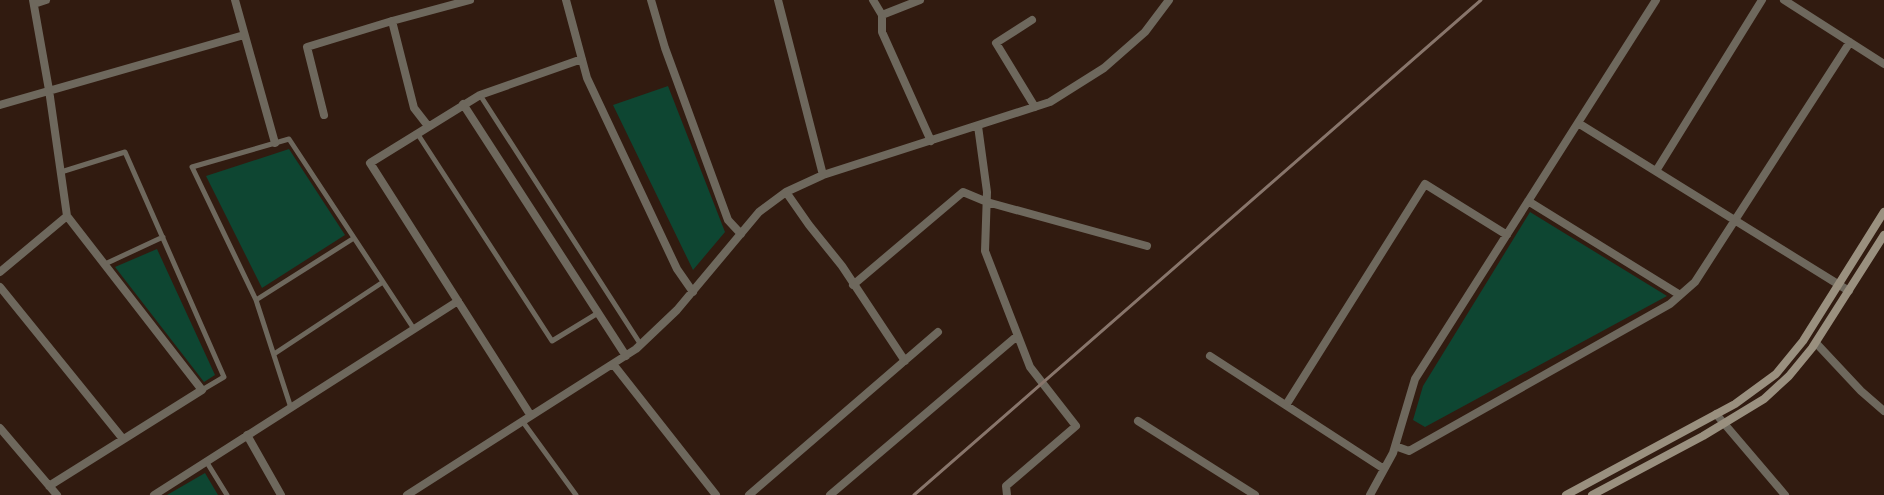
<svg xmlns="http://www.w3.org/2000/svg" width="1884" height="495" font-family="Barlow,sans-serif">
  <rect width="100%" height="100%" fill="#311b10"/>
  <path fill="#0e4632" d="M668 86 725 232 693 270 613 105Z
    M289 149 345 235 262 288 206 176Z
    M1530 212 1667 296 1425 427 1413 420 1423 386Z
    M157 249 215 375 204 382 115 267Z
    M205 473 218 495H167Z"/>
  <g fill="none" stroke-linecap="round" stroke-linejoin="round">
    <path stroke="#6e685d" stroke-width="5" d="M480 95 641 345
      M417 133 552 341 598 313
      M61 172 125 152 224 377 202 390
      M105 264 163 237
      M256 300 354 238
      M274 354 383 282
      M291 408 256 300 192 167 289 139 414 329
      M523 422 576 495
      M206 461 227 495"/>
    <path stroke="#6e685d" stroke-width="8" d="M33 0 49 90 67 216 202 390 49 486
      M235 0 275 143
      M566 0 587 78 677 269 693 292
      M651 0 665 48 728 220 741 234
      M778 0 823 175
      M873 0 882 15
      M920 0 882 15V32L931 141
      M1784 0 1884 64
      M34 4 46 0
      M1032 20 996 43 1035 107
      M392 21 414 108 428 126
      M463 104 626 356
      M0 105 244 35
      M324 115 307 47 392 21 470 0
      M1578 123 1849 291
      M978 126 987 192 985 251 1030 367 1076 426 1006 486 1007 495
      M1656 171 1762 0
      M786 192 809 225 842 266 905 361
      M1528 201 1680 295
      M0 272 67 216
      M853 285 963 192 987 202 1147 246
      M0 287 123 439
      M1816 343 1861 391 1884 411
      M1210 356 1384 469
      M613 364 716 495
      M1286 405 1425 184 1507 235
      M1716 414 1785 495
      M531 416 370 163 480 95 582 59
      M1138 421 1255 495
      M0 428 57 495
      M247 435 281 495
      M1395 446 1409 451 1670 304 1695 282 1850 42
      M154 495 458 301
      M407 495 636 349 677 310 759 212 786 192 823 175 1050 102 1104 68 1145 32 1169 0
      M749 495 938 332
      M830 495 1017 336
      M1370 495 1393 453 1415 379 1656 0"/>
    <path stroke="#9a907f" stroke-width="8" d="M1566 495 1735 404 1776 374 1803 341 1884 212
      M1592 495 1703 436 1764 399 1789 376 1812 348 1884 235"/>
    <path stroke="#88756b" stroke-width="3" d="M914 495 1481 0"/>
  </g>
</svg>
